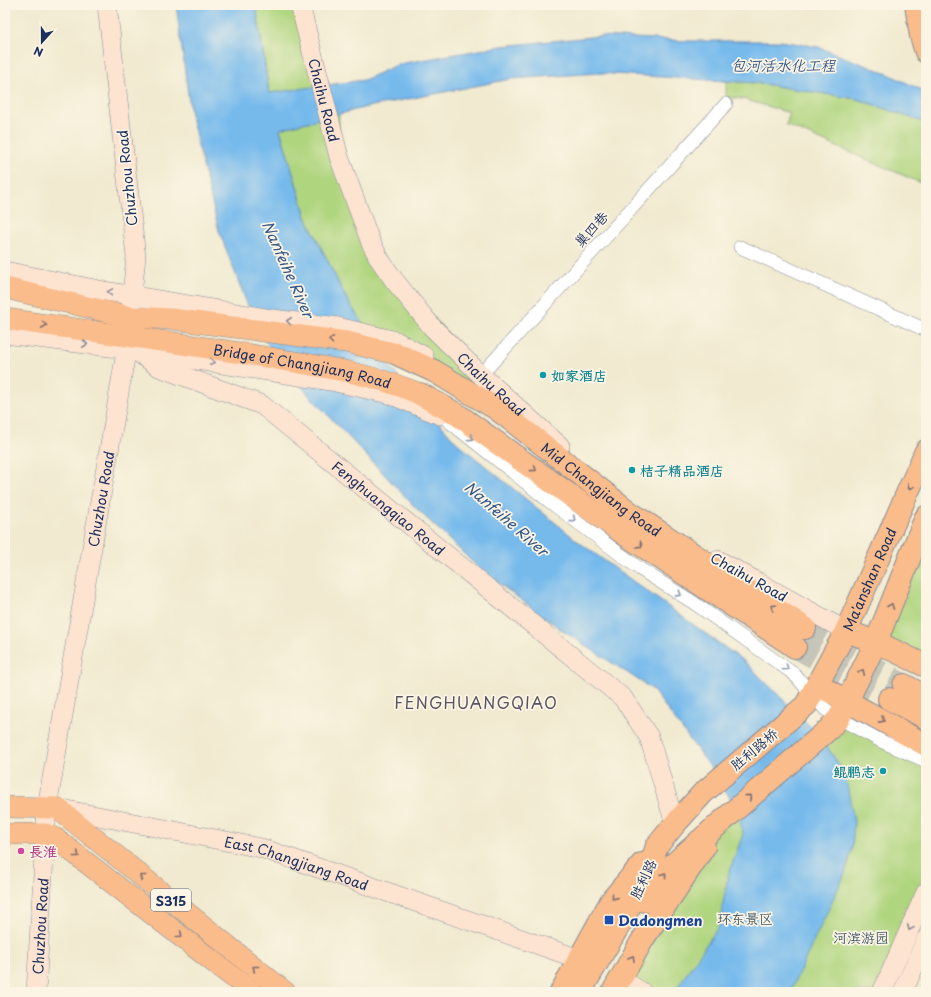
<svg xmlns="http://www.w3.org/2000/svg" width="931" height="997" font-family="'Playpen Sans','LXGW WenKai TC',sans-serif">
  <rect width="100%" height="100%" fill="#fcf5e5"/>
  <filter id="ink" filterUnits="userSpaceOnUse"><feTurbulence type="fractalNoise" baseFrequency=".025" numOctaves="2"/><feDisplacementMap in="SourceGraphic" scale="8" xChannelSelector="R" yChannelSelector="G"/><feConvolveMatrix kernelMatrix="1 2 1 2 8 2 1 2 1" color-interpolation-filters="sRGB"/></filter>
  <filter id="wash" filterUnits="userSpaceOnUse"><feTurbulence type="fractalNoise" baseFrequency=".012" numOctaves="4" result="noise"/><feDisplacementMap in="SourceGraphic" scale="16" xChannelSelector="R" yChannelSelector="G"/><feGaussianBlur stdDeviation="0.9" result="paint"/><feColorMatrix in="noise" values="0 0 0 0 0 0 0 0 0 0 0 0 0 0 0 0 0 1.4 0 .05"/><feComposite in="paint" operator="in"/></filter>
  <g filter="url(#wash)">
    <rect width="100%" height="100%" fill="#f1ead0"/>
    <path fill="#b0d57f" stroke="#66826e" d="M256 5H300L339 115V157L371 243 516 415 369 334 346 298 306 217 269 93Z
      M726 81 757 83 857 99 926 123V185L786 125 790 113 743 99 726 97Z
      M926 517V666L876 642Z
      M839 718 926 761V892L882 992H613L720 823Z"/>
    <path fill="#76baec" stroke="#4874a5" d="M176 5H256L269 93 364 80 399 64 502 46 601 36 685 41H780L818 47 888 74 926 92V123L857 99 757 83 599 73 511 79 367 107 280 129 306 217 346 298 392 369 457 443 580 543 745 662 820 736 845 774 854 822 852 850 844 876 790 992H674L719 926 728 876 743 834 738 810 709 765 652 689 562 630 482 571 417 509 307 393 258 332 219 231 191 116Z"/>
  </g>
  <g filter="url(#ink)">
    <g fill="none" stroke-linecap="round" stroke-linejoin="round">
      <path stroke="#c6c5b9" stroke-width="22" stroke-dasharray="22 11" stroke-linecap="butt" d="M805 628 904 685
        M795 647 889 699"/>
      <defs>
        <path id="street" d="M740 247 926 330
          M481 375 726 104
          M446 419 549 501 640 569 694 603 794 674 825 709 839 718 881 741 926 761"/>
        <g id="secondary">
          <path id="s1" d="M300 5 339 157 371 243 380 260 394 280 432 327 481 375 560 446"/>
          <path d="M5 271 99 290 272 319 338 327 396 341 424 356"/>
          <path d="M5 334 126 349 331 381 389 394 440 415"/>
          <path id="s2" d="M136 351 159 367 262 405 623 698 649 737 675 824"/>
          <path d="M718 560 846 631"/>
          <path id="s3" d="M57 808 261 848 579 959"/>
          <path d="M620 979 642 992"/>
          <path id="s4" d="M36 992 47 807 125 358 136 257 107 5"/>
          <path d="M882 992 926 892"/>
          <path d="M903 992 926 939"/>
        </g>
        <g id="primary">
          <path d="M5 288 130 317 172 319 346 342 397 354"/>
          <path id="s5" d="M5 319C89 331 174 342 258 356 313 365 368 372 420 394"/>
          <path d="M5 807 57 808 285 992"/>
          <path d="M5 834H45L55 838 252 992"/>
        </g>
        <g id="highway">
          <path d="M916 5 921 36 926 52"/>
          <path id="s6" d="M397 354 434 371 497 409 629 512 805 628"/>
          <path d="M420 394 458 415 623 533 795 647"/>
          <path d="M846 631 876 642 926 666"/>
          <path d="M818 685 926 745"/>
          <path d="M904 685 926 697"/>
          <path d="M889 699 926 718"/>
          <path d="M645 901 669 868 720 823 829 729 839 718 876 642 926 517"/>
          <path d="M561 992 611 901 642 864"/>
          <path id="s7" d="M580 992 620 924 648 873 657 846 675 824 703 793 806 705 846 631 926 451"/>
          <path d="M613 992 643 939 704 847"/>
        </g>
      </defs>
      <use href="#street" stroke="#868c97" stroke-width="14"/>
      <use href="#secondary" stroke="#868c97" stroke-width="20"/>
      <use href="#primary" stroke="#868c97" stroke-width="22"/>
      <use href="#highway" stroke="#868c97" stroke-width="24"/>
      <use href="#street" stroke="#fff" stroke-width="13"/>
      <use href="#secondary" stroke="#fde4d1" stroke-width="19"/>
      <use href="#primary" stroke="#fabc8b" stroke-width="21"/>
      <use href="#highway" stroke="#fabc8b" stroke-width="22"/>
    </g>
    <defs><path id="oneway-chevron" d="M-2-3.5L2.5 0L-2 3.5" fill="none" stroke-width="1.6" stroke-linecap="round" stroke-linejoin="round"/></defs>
    <g stroke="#8c8a98">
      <use href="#oneway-chevron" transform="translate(110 292) rotate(-171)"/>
      <use href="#oneway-chevron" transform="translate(289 321) rotate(-173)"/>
      <use href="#oneway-chevron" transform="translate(85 344) rotate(7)"/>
      <use href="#oneway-chevron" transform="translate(212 362) rotate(9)"/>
      <use href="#oneway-chevron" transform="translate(910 928) rotate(114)"/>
    </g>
    <g stroke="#7f6e72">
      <use href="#oneway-chevron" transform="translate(44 325) rotate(8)"/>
      <use href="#oneway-chevron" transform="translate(331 340) rotate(-173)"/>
      <use href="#oneway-chevron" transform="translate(534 469) rotate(36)"/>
      <use href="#oneway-chevron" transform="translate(910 487) rotate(114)"/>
      <use href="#oneway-chevron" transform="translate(640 545) rotate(33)"/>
      <use href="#oneway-chevron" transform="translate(891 606) rotate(-68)"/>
      <use href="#oneway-chevron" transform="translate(773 607) rotate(-146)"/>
      <use href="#oneway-chevron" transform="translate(862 672) rotate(-65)"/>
      <use href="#oneway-chevron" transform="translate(882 720) rotate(29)"/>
      <use href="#oneway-chevron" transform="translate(749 797) rotate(-41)"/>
      <use href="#oneway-chevron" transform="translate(77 855) rotate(38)"/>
      <use href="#oneway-chevron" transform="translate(664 875) rotate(-52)"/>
      <use href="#oneway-chevron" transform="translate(142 877) rotate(-141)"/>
      <use href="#oneway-chevron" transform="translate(614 897) rotate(129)"/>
      <use href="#oneway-chevron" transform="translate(180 935) rotate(38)"/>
      <use href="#oneway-chevron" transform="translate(632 958) rotate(-60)"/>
      <use href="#oneway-chevron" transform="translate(255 968) rotate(-141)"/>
    </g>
    <g stroke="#8d97ae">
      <use href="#oneway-chevron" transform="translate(471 438) rotate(37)"/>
      <use href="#oneway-chevron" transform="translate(573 519) rotate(37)"/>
      <use href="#oneway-chevron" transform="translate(679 594) rotate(32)"/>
      <use href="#oneway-chevron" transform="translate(786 668) rotate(35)"/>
    </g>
  </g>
  <g fill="#0f9aa8" stroke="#fcf5e5" stroke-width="1.5">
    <circle cx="543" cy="375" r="4"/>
    <circle cx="632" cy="470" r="4"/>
    <circle cx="883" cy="771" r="4"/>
  </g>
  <circle fill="#d1479c" stroke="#fcf5e5" stroke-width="1.5" cx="21" cy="851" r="4"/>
  <rect fill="#1a4fb4" stroke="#fcf5e5" stroke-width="1.5" x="604" y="915" width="10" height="10" rx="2"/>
  <g text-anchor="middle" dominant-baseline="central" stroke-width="3.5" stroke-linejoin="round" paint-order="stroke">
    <rect fill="#fcf5e5" stroke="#5e6a86" stroke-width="1" x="151" y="889" width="40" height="22" rx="3"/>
    <g font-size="13" font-weight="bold" fill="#1b2f5e">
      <text x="171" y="900">S315</text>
    </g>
    <g font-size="14" fill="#1b2f5e" stroke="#fcf5e5">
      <text stroke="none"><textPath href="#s1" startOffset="98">Chaihu Road</textPath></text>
      <text transform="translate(127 178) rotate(-96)">Chuzhou Road</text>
      <text transform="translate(591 229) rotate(-48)">巢四巷</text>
      <text stroke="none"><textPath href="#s5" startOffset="301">Bridge of Changjiang Road</textPath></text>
      <text stroke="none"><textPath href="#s1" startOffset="435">Chaihu Road</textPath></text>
      <text stroke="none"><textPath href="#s6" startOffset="246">Mid Changjiang Road</textPath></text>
      <text stroke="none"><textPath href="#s4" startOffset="498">Chuzhou Road</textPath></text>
      <text stroke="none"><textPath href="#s2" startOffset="301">Fenghuangqiao Road</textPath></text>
      <text transform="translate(749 577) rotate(29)">Chaihu Road</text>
      <text stroke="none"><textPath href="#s7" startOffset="512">Ma'anshan Road</textPath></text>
      <text transform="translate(754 749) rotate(-40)">胜利路桥</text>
      <text stroke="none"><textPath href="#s3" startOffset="246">East Changjiang Road</textPath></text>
      <text transform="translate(643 879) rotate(-65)">胜利路</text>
      <text stroke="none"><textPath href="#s4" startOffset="66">Chuzhou Road</textPath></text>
    </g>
    <g font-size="14" font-weight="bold" fill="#0d838f" stroke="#fcf5e5" text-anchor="start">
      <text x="551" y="375">如家酒店</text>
      <text x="640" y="470">桔子精品酒店</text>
      <text x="875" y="771" text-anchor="end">鲲鹏志</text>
    </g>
    <g font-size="14" font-weight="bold" fill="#b23c85" stroke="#fcf5e5" text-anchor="start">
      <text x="29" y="851">長淮</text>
    </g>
    <g font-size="14" fill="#405866" stroke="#fcf5e5">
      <text x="745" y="918">环东景区</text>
      <text x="861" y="937">河滨游园</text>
    </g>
    <g font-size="14" font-weight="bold" fill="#164399" stroke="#fcf5e5" text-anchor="start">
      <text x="618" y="920">Dadongmen</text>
    </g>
    <g font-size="15" font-style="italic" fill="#365989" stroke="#fcf5e5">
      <text x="783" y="64">包河活水化工程</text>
      <text transform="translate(289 269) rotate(66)">Nanfeihe River</text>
      <text transform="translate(507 518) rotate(41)">Nanfeihe River</text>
    </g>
    <g font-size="16" letter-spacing="1" fill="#595463" stroke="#fcf5e5">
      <text x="476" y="702">FENGHUANGQIAO</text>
    </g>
  </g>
  <rect width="931" height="997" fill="none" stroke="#fcf5e5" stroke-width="20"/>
  <g transform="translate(42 42) rotate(201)" stroke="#fcf5e5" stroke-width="3" paint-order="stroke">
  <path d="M0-3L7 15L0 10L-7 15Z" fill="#1b2f5e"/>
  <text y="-6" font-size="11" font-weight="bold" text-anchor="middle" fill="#1b2f5e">N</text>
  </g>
</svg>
